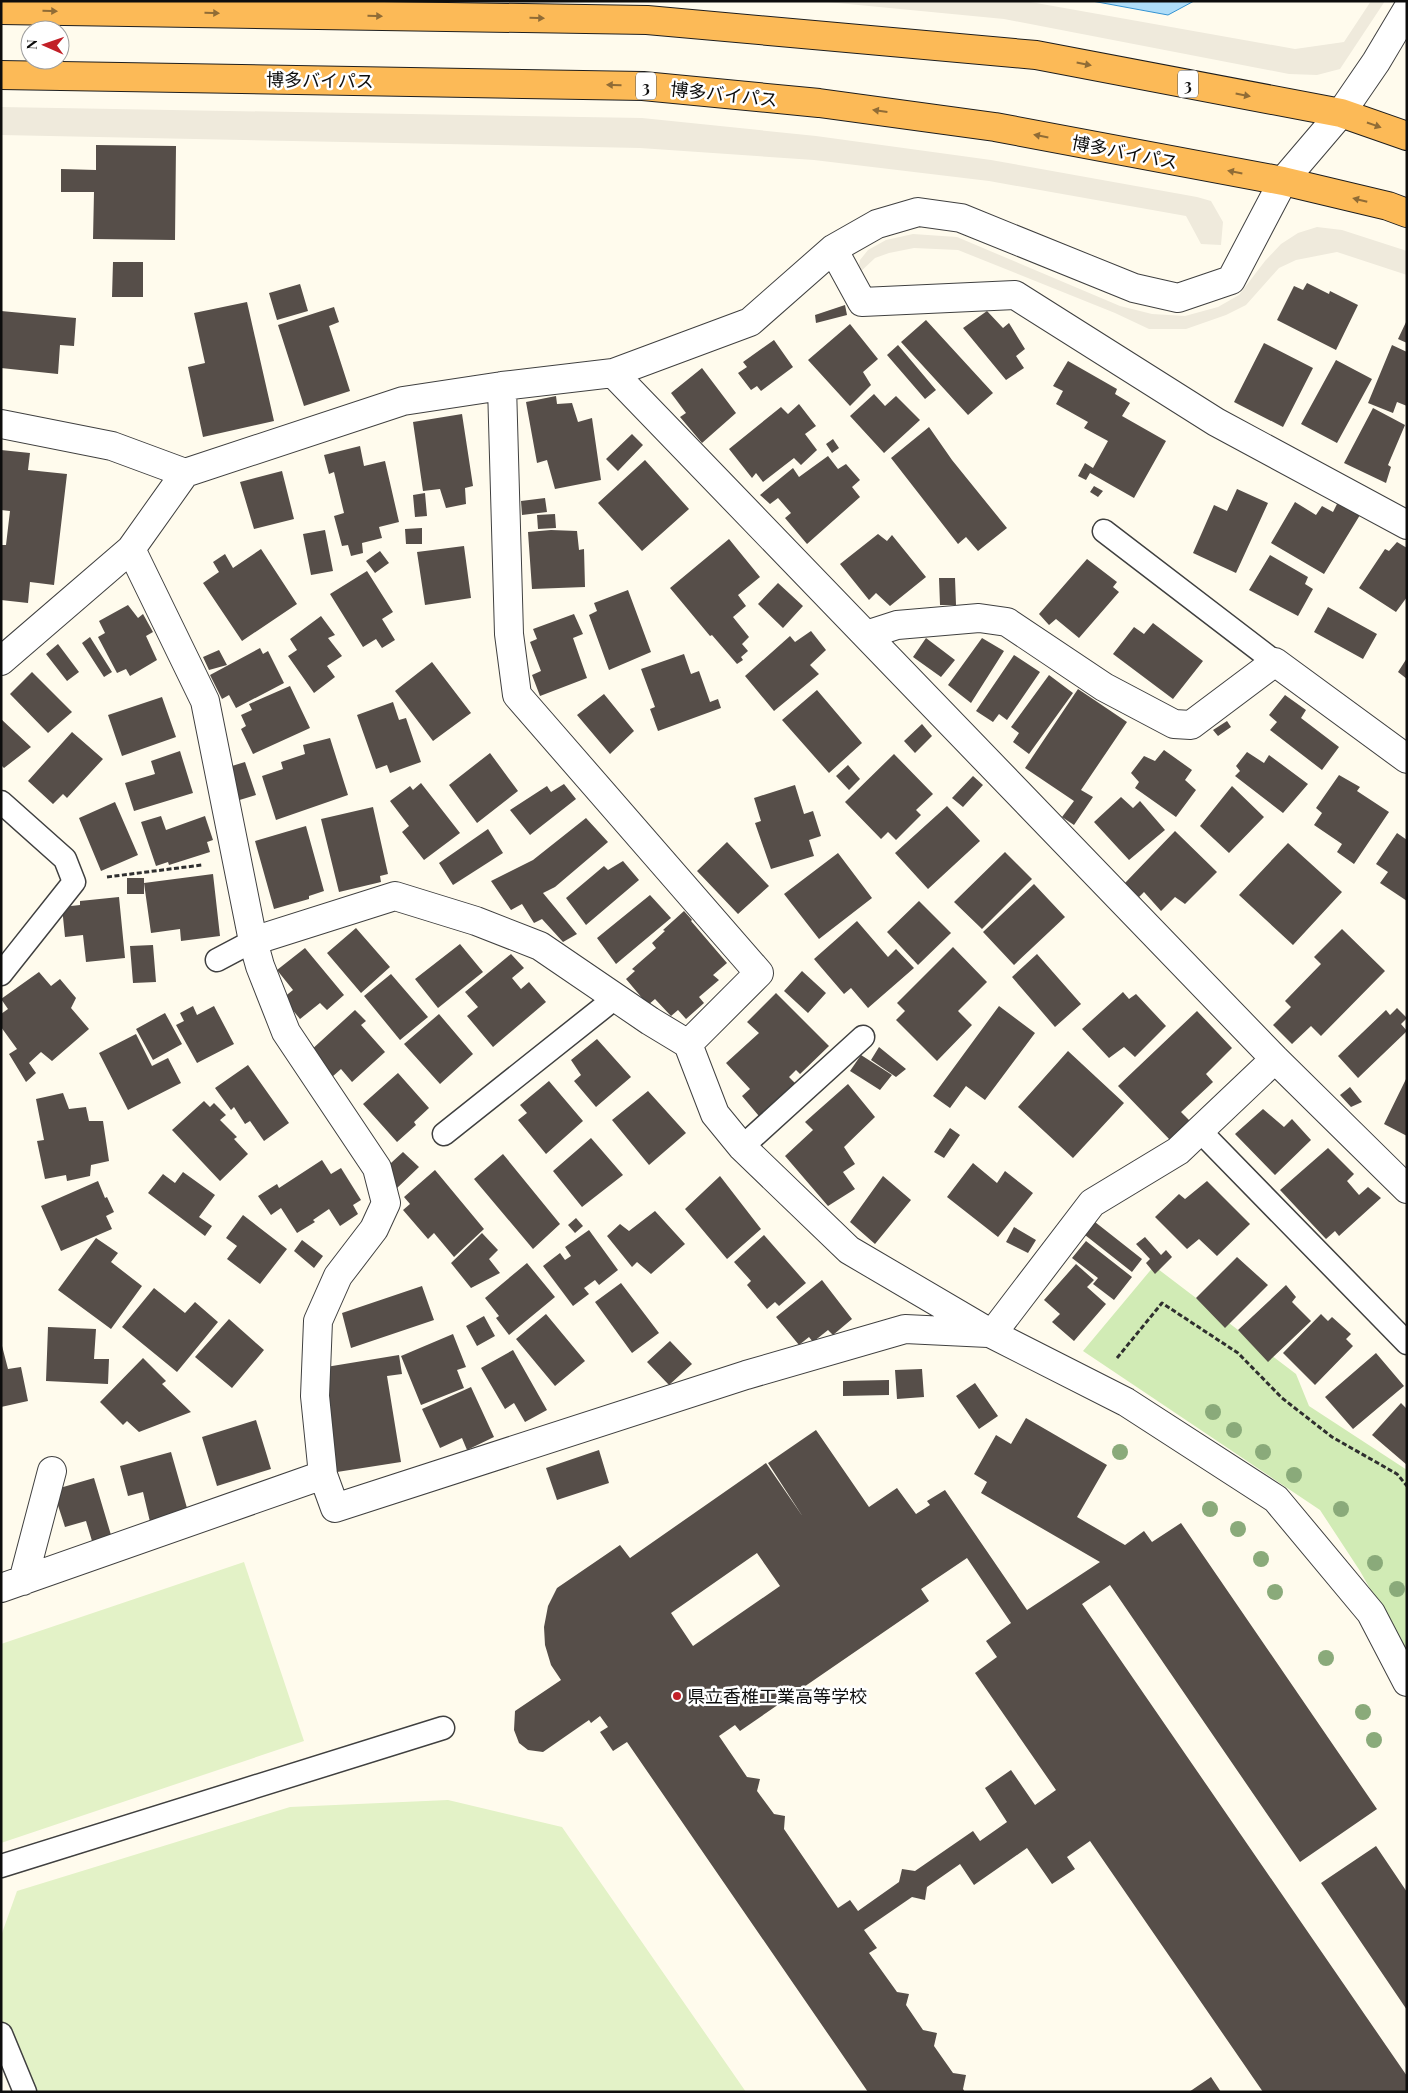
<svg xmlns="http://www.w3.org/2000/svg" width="1408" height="2093" font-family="'Playfair Display','Noto Sans JP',serif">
  <rect width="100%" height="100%" fill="#fffbed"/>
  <path fill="#d1ebb5" d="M1154 1266 1296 1374 1309 1406 1407 1470V1654L1360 1571 1320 1510 1083 1351Z"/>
  <path fill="#e3f2c7" d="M244 1562 304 1741 1 1843V1644Z
    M448 1800 562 1827 746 2092H17L1 2057V1936L17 1891 290 1807Z"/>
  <path fill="#efeadc" d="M817 1H1025L1295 49 1344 42 1371 1H1385L1340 69 1317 75 1289 74 1004 19Z
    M1 107 642 118 816 136 991 160 1197 197 1211 201 1223 222 1221 245 1201 244 1186 216 989 181 814 160 640 148 1 135Z
    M1317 227 1342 230 1407 251V275L1337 252 1296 260 1279 268 1246 305 1226 315 1186 329H1149L1115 313 958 250 914 248 889 253 875 258 857 275 860 260 868 250 886 240 913 234 957 237 1120 306 1152 314 1185 316 1218 307 1239 295 1265 261 1281 244 1298 233Z"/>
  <path fill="#afddf8" stroke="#3493d2" d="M1092 1H1194L1168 15Z"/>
  <path fill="#564e49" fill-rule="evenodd" d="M96 145 176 146 175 240 93 239 94 192H61V169L96 170Z
    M113 262H143V297H112Z
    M1307 283 1329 294 1330 291 1358 305 1336 350 1277 320 1294 286 1303 290Z
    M300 284 308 311 277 320 269 293Z
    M247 302 274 421 203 437 188 367 205 363 194 313Z
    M845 305 847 315 816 323 815 315Z
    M334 307 339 322 329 326 350 391 304 406 278 325Z
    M1 311 76 318 74 346 60 345 58 374 1 368Z
    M987 311 1003 328 1009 323 1025 349 1016 356 1024 368 1006 380 963 328Z
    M926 320 993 393 968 415 901 342Z
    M1407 320V343L1398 339Z
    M850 324 878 359 863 372 871 385 850 406 808 360Z
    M774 340 793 367 761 391 757 386 751 390 738 373 747 367 743 362Z
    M1264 343 1313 368 1283 427 1234 402Z
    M898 345 936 390 925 399 887 355Z
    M1392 345 1407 352V406L1397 402 1393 413 1368 403Z
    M1336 360 1372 379 1337 443 1301 424Z
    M1068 361 1117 389 1115 394 1130 403 1122 416 1166 441 1134 498 1090 473 1086 480 1078 476 1085 463 1093 468 1108 441 1084 428 1088 422 1056 404 1063 391 1053 386Z
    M702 368 736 413 702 443 680 417 686 413 671 393Z
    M874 394 885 406 896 396 920 420 884 453 850 416Z
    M556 396 557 404 572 403 578 422 592 418 601 480 555 489 547 460 537 463 526 402Z
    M799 404 816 426 805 434 817 450 801 465 794 458 763 482 756 473 752 478 729 449 781 407 788 414Z
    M1373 408 1405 425 1388 465 1391 467 1386 483 1344 463Z
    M462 414 473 486 465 488 466 504 446 508 440 489 423 491 413 422Z
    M929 427 952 460 1007 528 978 551 966 537 958 544 891 458Z
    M632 434 643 445 618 471 606 459Z
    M833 439 839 448 832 453 826 444Z
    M360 446 364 466 385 461 399 522 379 527 382 538 362 543 363 553 351 556 348 545 342 546 334 516 344 513 334 472 329 474 324 455Z
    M1 450 30 453 28 470 67 474 54 585 30 582 28 603 1 600V545H6L10 511 1 510Z
    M828 456 838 469 846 464 860 480 852 487 860 497 807 544 785 518 791 513 778 498 770 504 760 495 793 468 799 477Z
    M645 460 689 509 642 551 598 503Z
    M282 471 294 519 254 529 240 482Z
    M1094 486 1103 491 1098 497 1090 492Z
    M1237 489 1268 503 1236 573 1193 553 1214 505 1227 511Z
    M425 493 427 516 415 517 413 495Z
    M545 498 547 512 522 515 521 501Z
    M1295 502 1316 515 1322 506 1333 512 1338 502 1360 515 1324 574 1271 543Z
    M555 514 556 528 538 529 537 515Z
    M422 528V544H406L405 529Z
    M325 530 333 571 311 575 303 534Z
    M551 530 577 531 579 550 584 549 585 587 532 589 528 532Z
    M878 534 887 541 892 535 926 577 890 606 876 593 869 600 840 564Z
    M729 539 760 577 738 595 746 606 733 617 749 637 742 644 748 651 741 657 743 660 737 664 712 635 710 636 670 588Z
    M1397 542 1407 548V597L1396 612 1359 588 1385 549 1389 551Z
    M464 546 471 598 425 605 417 552Z
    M261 549 297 604 242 641 203 583 219 572 213 562 225 554 233 568Z
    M380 551 389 563 375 573 366 561Z
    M1270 555 1308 577 1305 584 1313 589 1298 616 1249 590Z
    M1087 559 1117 582 1113 587 1119 592 1079 638 1056 619 1049 625 1039 614Z
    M367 571 393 612 382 619 395 640 382 648 376 639 363 647 330 594Z
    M939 578H955L956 605H940Z
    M778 583 803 606 783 628 758 604Z
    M628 590 651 652 609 670 589 615 597 611 594 603Z
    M128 605 138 618 143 614 153 632 146 636 157 660 130 676 126 669 117 673 98 637 105 633 99 621Z
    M1328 607 1377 634 1363 659 1314 632Z
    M574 614 583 634 573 638 587 678 540 696 532 675 541 671 530 642 537 639 533 629Z
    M321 616 335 635 328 638 342 656 327 666 335 677 314 693 288 656 297 650 290 639Z
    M1153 623 1203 661 1173 699 1113 654 1134 627 1144 634Z
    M811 631 826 650 810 665 819 674 774 711 745 676 790 636 795 642Z
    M90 637 112 672 104 677 82 643Z
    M926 638 955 660 941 677 913 657Z
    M982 638 1004 651 971 703 948 685Z
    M58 644 79 672 67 681 46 654Z
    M260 648 263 654 268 651 284 683 236 708 229 695 222 699 210 675Z
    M219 650 227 665 209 670 203 657Z
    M684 654 691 674 699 671 710 702 718 699 721 708 658 731 650 709 655 707 641 669Z
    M1014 655 1040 672 1007 720 999 714 993 722 976 711Z
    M1407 658V679L1398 672Z
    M432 662 471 713 433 741 395 691Z
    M32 672 72 712 48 733 10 694Z
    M1049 675 1073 693 1029 754 1013 742 1019 733 1011 727Z
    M290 686 310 728 253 754 241 729 246 726 241 715 252 710 249 704Z
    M1078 689 1127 722 1081 790 1093 797 1074 825 1062 817 1074 801 1025 768Z
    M817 690 862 743 829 773 782 720Z
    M604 694 634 731 610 754 577 715Z
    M1285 695 1306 710 1301 718 1339 747 1322 770 1270 730 1277 722 1269 715Z
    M162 697 176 737 122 756 108 715Z
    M393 702 399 720 406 718 421 762 390 773 387 765 376 769 357 715Z
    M1 719 31 747 4 768 1 765Z
    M1227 721 1231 727 1218 736 1213 730Z
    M922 724 932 736 915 753 904 741Z
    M72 732 103 759 67 798 63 794 53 804 28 781Z
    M330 738 348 795 276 820 262 776 283 769 281 762 305 754 303 745Z
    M1164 750 1192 770 1185 780 1196 790 1176 817 1135 788 1139 782 1131 773 1144 756 1155 761Z
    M180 751 193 793 134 811 125 783 155 774 151 761Z
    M1247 752 1264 763 1269 755 1308 784 1283 813 1235 776 1240 771 1236 766Z
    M490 753 518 791 477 823 449 785Z
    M894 754 933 794 916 810 921 815 896 840 888 832 881 839 845 802Z
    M245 762 256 795 233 802 222 769Z
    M848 765 860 779 849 790 836 776Z
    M1339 775 1360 787 1357 791 1389 812 1354 864 1337 852 1342 844 1314 825 1322 813 1316 808Z
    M973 776 983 785 963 807 952 798Z
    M421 783 460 833 424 860 402 832 409 826 390 801 410 786 413 790Z
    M564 784 576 799 530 835 510 810 547 786 551 792Z
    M795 785 804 814 813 811 821 836 809 840 814 856 771 869 755 823 761 821 754 798Z
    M1232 786 1264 817 1229 853 1200 826Z
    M1121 797 1133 808 1140 801 1165 830 1129 860 1094 822Z
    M115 802 138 855 101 871 79 818Z
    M947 806 980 841 928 889 895 853Z
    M373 807 388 874 380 876 381 882 339 892 321 819Z
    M161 816 166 830 205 816 213 840 207 842 210 852 169 865 168 862 156 866 141 822Z
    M586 818 608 842 555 887 543 893 577 934 563 942 542 919 534 923 522 904 511 910 491 881 533 860Z
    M306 826 324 891 309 896V899L274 909 255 841Z
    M488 829 503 853 453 885 439 863Z
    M1175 831 1217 872 1185 904 1175 897 1161 911 1144 892 1139 897 1125 883Z
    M1397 833 1407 840V901L1380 883 1388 872 1376 864Z
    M727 842 769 886 738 914 697 871Z
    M1288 843 1342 892 1293 945 1239 895Z
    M1005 852 1032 879 982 929 954 902Z
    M838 853 872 898 819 939 784 894Z
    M623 861 639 880 586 925 566 898 604 866 608 870Z
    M213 874 220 936 181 941 180 929 151 933 144 883Z
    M127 878H144V894H127Z
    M1034 884 1065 917 1014 965 983 932Z
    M650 895 671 918 616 964 597 938Z
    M119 897 125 958 86 962 83 935 65 937 62 907 80 905V901Z
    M919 901 951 933 918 965 887 932Z
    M684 911 692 920 691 921 727 963 713 975 719 980 699 997 704 1003 686 1019 678 1010 671 1016 655 999 648 1005 626 979 635 971 632 969 656 948 652 943 665 931 663 930Z
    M857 921 888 957 896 949 914 968 868 1008 851 988 844 994 814 959Z
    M356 928 390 967 361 993 327 953Z
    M1342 929 1385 971 1321 1036 1311 1026 1292 1044 1273 1025 1291 1007 1285 1001 1321 964 1314 957Z
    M460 944 483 972 438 1008 415 979Z
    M153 945 156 982 133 983 130 946Z
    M953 947 987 982 958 1011 972 1025 937 1061 896 1020 905 1011 897 1003Z
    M305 948 344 995 327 1010 320 1003 300 1019 283 998 293 990 277 970Z
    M511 954 524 968 512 978 521 989 529 982 546 1002 493 1047 467 1016 478 1007 465 992Z
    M1037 954 1081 1004 1055 1027 1012 977Z
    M802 971 826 993 808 1013 784 991Z
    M39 972 51 986 60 979 76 998 71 1008 89 1029 52 1061 41 1052 29 1063 36 1073 26 1082 9 1054 17 1049 1 1027V1014L8 1009 1 999Z
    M391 974 428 1017 400 1040 364 996Z
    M1123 992 1129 999 1136 994 1166 1026 1135 1057 1124 1047 1109 1058 1082 1029Z
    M776 993 829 1046 800 1074 796 1070 789 1077 798 1086 764 1122 742 1096 750 1089 726 1063 759 1033 747 1022Z
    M193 1006 197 1015 214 1006 234 1044 197 1063 176 1025 184 1021 180 1013Z
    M999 1006 1035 1033 985 1100 966 1086 950 1108 933 1096Z
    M1397 1008 1407 1018 1401 1024 1407 1031 1358 1078 1338 1056 1386 1010 1390 1015Z
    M355 1010 366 1021 361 1025 385 1052 352 1082 341 1069 332 1077 309 1052Z
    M1197 1011 1232 1048 1206 1074 1213 1082 1181 1112 1191 1122 1171 1141 1118 1086Z
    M165 1013 182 1044 153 1060 136 1029Z
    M439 1014 473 1054 440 1084 404 1044Z
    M136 1034 152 1066 168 1058 181 1083 128 1110 99 1053Z
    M597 1039 631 1077 596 1107 574 1081 581 1075 571 1060Z
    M879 1047 906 1069 896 1077 871 1060Z
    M1068 1051 1124 1103 1073 1158 1018 1107Z
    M861 1055 892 1075 880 1090 850 1071Z
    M248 1065 289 1123 264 1141 250 1121 245 1124 234 1107 231 1110 215 1088Z
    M398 1073 429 1108 414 1122 416 1125 397 1142 363 1104Z
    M1407 1077V1136L1384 1124Z
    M549 1081 583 1121 546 1154 518 1120 527 1113 520 1105Z
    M848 1084 875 1117 844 1147 855 1164 843 1172 855 1189 828 1206 785 1156 813 1130 805 1122Z
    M1350 1087 1362 1102 1351 1107 1340 1095Z
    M648 1091 686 1133 649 1165 612 1120Z
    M63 1093 69 1109 86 1107 89 1121H103L109 1161 91 1165 90 1176 67 1181 66 1175 45 1179 37 1141 44 1140 36 1099Z
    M204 1101 210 1107 214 1103 226 1115 220 1120 237 1137 234 1139 248 1154 220 1181 172 1130Z
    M1263 1109 1284 1127 1292 1119 1311 1140 1275 1175 1235 1134Z
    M950 1128 960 1135 944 1158 934 1152Z
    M591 1138 623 1175 582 1207 553 1171Z
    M1328 1148 1354 1174 1347 1181 1359 1195 1368 1187 1381 1198 1339 1236 1335 1231 1326 1239 1280 1190Z
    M403 1152 419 1167 396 1189 380 1173Z
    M503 1154 560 1224 533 1249 474 1179Z
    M322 1160 331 1174 341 1168 361 1200 353 1205 358 1214 340 1226 329 1209 313 1220 315 1222 297 1233 281 1208 271 1215 258 1196 277 1184 279 1188Z
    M973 1163 997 1183 1005 1171 1033 1193 998 1237 947 1197Z
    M435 1170 484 1229 454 1257 434 1233 428 1239 403 1210 410 1204 404 1197Z
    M183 1172 215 1195 199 1217 212 1226 205 1236 148 1193 163 1174 175 1183Z
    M720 1176 761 1229 727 1259 685 1209Z
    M883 1176 911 1200 875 1244 850 1222Z
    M98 1181 105 1198 107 1197 114 1212 106 1216 112 1229 61 1251 41 1206Z
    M1207 1181 1250 1224 1217 1256 1199 1239 1187 1249 1155 1217 1179 1194 1185 1199Z
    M655 1211 685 1244 651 1274 637 1262 632 1267 607 1236 620 1224 629 1231Z
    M243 1215 287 1249 260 1284 227 1259 237 1246 226 1238Z
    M576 1218 583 1226 575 1233 568 1225Z
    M1095 1222 1142 1259 1132 1272 1085 1235Z
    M1014 1227 1036 1240 1028 1253 1006 1242Z
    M589 1230 618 1270 599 1285 595 1280 584 1288 589 1294 573 1306 543 1266 560 1253 565 1260 571 1256 565 1247Z
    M482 1233 498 1250 489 1259 500 1273 471 1288 451 1263Z
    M764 1235 806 1283 779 1306 775 1302 767 1309 747 1285 751 1281 734 1262Z
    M1145 1237 1161 1255 1166 1250 1172 1257 1155 1274 1146 1263 1150 1259 1136 1244Z
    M96 1238 118 1253 111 1262 142 1286 111 1329 58 1290Z
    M302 1240 323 1256 314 1268 294 1251Z
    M1086 1241 1132 1277 1114 1300 1093 1284 1098 1278 1072 1258Z
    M1237 1257 1268 1285 1225 1328 1196 1298Z
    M527 1263 555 1297 509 1335 496 1318 499 1316 485 1298Z
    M1076 1264 1094 1280 1087 1287 1106 1304 1074 1341 1052 1322 1060 1314 1044 1300Z
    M822 1280 852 1319 833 1335 828 1330 813 1342 809 1337 799 1345 776 1317Z
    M621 1283 659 1333 632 1353 595 1302Z
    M1286 1285 1296 1297 1292 1302 1311 1321 1268 1362 1238 1330Z
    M422 1286 434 1320 351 1348 342 1313Z
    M154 1288 185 1313 195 1302 218 1322 177 1372 122 1327Z
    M546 1314 585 1361 555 1386 516 1339Z
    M1321 1314 1328 1321 1332 1317 1351 1334 1346 1339 1353 1346 1315 1385 1283 1353Z
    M484 1316 495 1336 477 1346 466 1326Z
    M229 1319 264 1350 232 1388 195 1357Z
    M48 1327 96 1329 94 1359H109L108 1384 46 1381Z
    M453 1334 466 1367 457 1370 464 1388 421 1405 401 1356Z
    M670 1341 692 1364 669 1385 647 1362Z
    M1 1342 8 1369 21 1367 28 1401 1 1407Z
    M513 1350 547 1410 525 1422 514 1403 505 1409 481 1368Z
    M1376 1353 1404 1386 1353 1429 1325 1397Z
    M399 1355 402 1374 387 1376 401 1462 337 1472 320 1368Z
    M143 1358 166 1381 162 1384 191 1412 139 1432 127 1421 123 1425 100 1402Z
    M922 1369 924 1397 897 1399 895 1370Z
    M889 1380V1395L843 1396V1381Z
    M975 1383 998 1416 979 1429 956 1396Z
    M471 1387 494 1437 467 1450 462 1438 440 1448 422 1409Z
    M1401 1403 1407 1409V1465L1372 1435Z
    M1026 1418 1107 1465 1077 1517 1125 1545 1144 1531 1152 1542 1181 1523 1377 1809 1300 1862 1110 1585 1082 1604 1407 2076V2092H1263L1090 1841 1067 1857 1075 1869 1052 1884 1027 1848 974 1885 960 1864 927 1887 925 1900 912 1897 864 1930 877 1948 869 1953 897 1992 909 1994 906 2005 923 2030 937 2033 934 2046 953 2073 966 2075 963 2089 965 2092H868L627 1742 613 1751 600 1732 608 1727 600 1716 591 1723 589 1720 543 1752 528 1750 519 1743 514 1730 515 1711 561 1680 551 1665 545 1645 544 1627 548 1606 557 1588 620 1545 630 1558 766 1463 803 1517 768 1463 816 1430 869 1507 897 1488 916 1514 930 1505 927 1501 945 1490 1027 1610 1100 1562 981 1493 987 1482 974 1474 996 1435 1011 1444ZM757 1553 780 1586 693 1646 671 1613ZM967 1558 1011 1623 986 1641 997 1657 975 1673 1056 1790 1035 1805 1011 1770 985 1788 1007 1822 980 1841 973 1831 915 1871 902 1869 899 1882 858 1911 850 1900 838 1908 784 1829 785 1816 774 1814 757 1791 760 1779 747 1777 719 1736 735 1725 740 1731 929 1601 921 1589Z
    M256 1420 271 1469 217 1486 202 1437Z
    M599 1450 609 1483 557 1500 546 1468Z
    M171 1452 189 1515 151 1526 143 1492 128 1496 120 1466Z
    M94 1478 111 1535 92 1541 86 1521 65 1527 53 1490Z
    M1376 1846 1407 1892V2010L1321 1883Z
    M1211 2077 1221 2092H1189Z"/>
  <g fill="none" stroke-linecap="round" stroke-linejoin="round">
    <defs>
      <path id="service" d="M1104 531 1275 662
        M1 802 65 859 74 882 1 974
        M217 960 253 941
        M1200 1131 1407 1343
        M444 1134 615 998
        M742 1147 863 1037
        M1 1866 443 1728
        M1 2034 25 2092"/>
      <path id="minor" d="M833 249 862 302 1015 295 1216 422 1407 525
        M613 373 1275 1059 1407 1189
        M502 386 509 634 517 695 759 973 688 1044
        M1 424 112 446 185 473
        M131 549 205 701 253 941 395 896 476 921 540 946 650 1021 688 1044 715 1114 742 1147 849 1250 992 1334 1126 1402 1276 1499 1371 1613 1407 1682
        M866 635 897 625 979 618 1007 622 1104 687 1174 724 1191 725 1275 662 1407 759
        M1 661 131 549 185 473 403 401 502 386 613 373 750 322 833 249 877 224 918 212 961 218 1134 288 1178 298 1231 280 1283 181 1341 113 1376 62 1407 10
        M253 941 260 966 286 1032 377 1168 386 1203 374 1229 338 1276 318 1321 315 1396 323 1475
        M992 1334 1092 1203 1178 1151 1275 1059
        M23 1581 52 1471
        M1 1588 323 1475 335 1508 746 1375 905 1329 988 1333"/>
      <path id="trunk" d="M1 10 647 20 825 36 1036 55 1341 113 1407 136
        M1 75 643 86 819 103 995 127 1283 181 1388 206 1407 213"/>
    </defs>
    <use href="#service" stroke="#404040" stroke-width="25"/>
    <use href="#minor" stroke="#404040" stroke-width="30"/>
    <use href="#trunk" stroke="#1e1e1e" stroke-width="30"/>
    <path stroke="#2f2f2f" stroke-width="3" stroke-dasharray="5 2.5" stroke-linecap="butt" d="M107 877 202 865
      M1117 1358 1162 1303 1238 1353 1282 1398 1332 1437 1397 1474 1407 1486"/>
    <use href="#service" stroke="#fff" stroke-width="22"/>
    <use href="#minor" stroke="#fff" stroke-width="28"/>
    <use href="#trunk" stroke="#fcba57" stroke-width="28"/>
  </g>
  <g fill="#8aaa7a">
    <circle cx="1213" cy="1412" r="8"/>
    <circle cx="1234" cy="1430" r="8"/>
    <circle cx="1120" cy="1452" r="8"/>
    <circle cx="1263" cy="1452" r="8"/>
    <circle cx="1294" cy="1475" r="8"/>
    <circle cx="1210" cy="1509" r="8"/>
    <circle cx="1341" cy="1509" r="8"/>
    <circle cx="1238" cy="1529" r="8"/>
    <circle cx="1261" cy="1559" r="8"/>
    <circle cx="1375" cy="1563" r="8"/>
    <circle cx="1397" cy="1589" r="8"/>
    <circle cx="1275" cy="1592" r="8"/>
    <circle cx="1326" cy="1658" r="8"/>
    <circle cx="1363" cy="1712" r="8"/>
    <circle cx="1374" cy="1740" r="8"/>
  </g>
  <defs><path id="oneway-solid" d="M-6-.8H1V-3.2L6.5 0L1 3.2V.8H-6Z" transform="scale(1.25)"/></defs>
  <g fill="#906c36">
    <use href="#oneway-solid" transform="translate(50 11) rotate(1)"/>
    <use href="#oneway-solid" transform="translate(212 13) rotate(1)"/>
    <use href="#oneway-solid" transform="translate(375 16) rotate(1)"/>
    <use href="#oneway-solid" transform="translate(537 18) rotate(1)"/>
    <use href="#oneway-solid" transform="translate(1084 64) rotate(11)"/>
    <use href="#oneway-solid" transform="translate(614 85) rotate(-179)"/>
    <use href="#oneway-solid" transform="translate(1243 95) rotate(11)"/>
    <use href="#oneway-solid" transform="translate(880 111) rotate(-172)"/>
    <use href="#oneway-solid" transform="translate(1374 125) rotate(19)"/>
    <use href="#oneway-solid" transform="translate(1041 136) rotate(-169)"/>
    <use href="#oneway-solid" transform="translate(1235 172) rotate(-169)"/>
    <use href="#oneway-solid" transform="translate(1360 200) rotate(-166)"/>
  </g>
  <circle fill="#c22027" stroke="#fff" stroke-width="2" cx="677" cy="1696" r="5"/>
  <g text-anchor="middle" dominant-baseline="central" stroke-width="5" stroke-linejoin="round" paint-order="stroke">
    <g fill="#fff" stroke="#565656" stroke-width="1">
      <rect x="1178" y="70.5" width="20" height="27" rx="4"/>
      <rect x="636" y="72.5" width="20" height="27" rx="4"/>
    </g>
    <g font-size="16" font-weight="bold" fill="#0d0d0d">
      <text x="1188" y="84">3</text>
      <text x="646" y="86">3</text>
    </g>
    <g font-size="18" fill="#0d0d0d" stroke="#fff">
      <text transform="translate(320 80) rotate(1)">博多バイパス</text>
      <text transform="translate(724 94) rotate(6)">博多バイパス</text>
      <text transform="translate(1125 152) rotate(11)">博多バイパス</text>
    </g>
    <g font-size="18" fill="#0d0d0d" stroke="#fff" text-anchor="start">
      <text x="687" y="1696">県立香椎工業高等学校</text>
    </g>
  </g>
  <rect width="1408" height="2093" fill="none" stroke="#0d0d0d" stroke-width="5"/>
  <g transform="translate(45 45) rotate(272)"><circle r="24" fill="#ffffff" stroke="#9e9e9e"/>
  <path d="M0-4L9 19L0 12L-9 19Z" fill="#c22027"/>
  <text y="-8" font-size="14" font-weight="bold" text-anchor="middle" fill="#0d0d0d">N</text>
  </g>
</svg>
